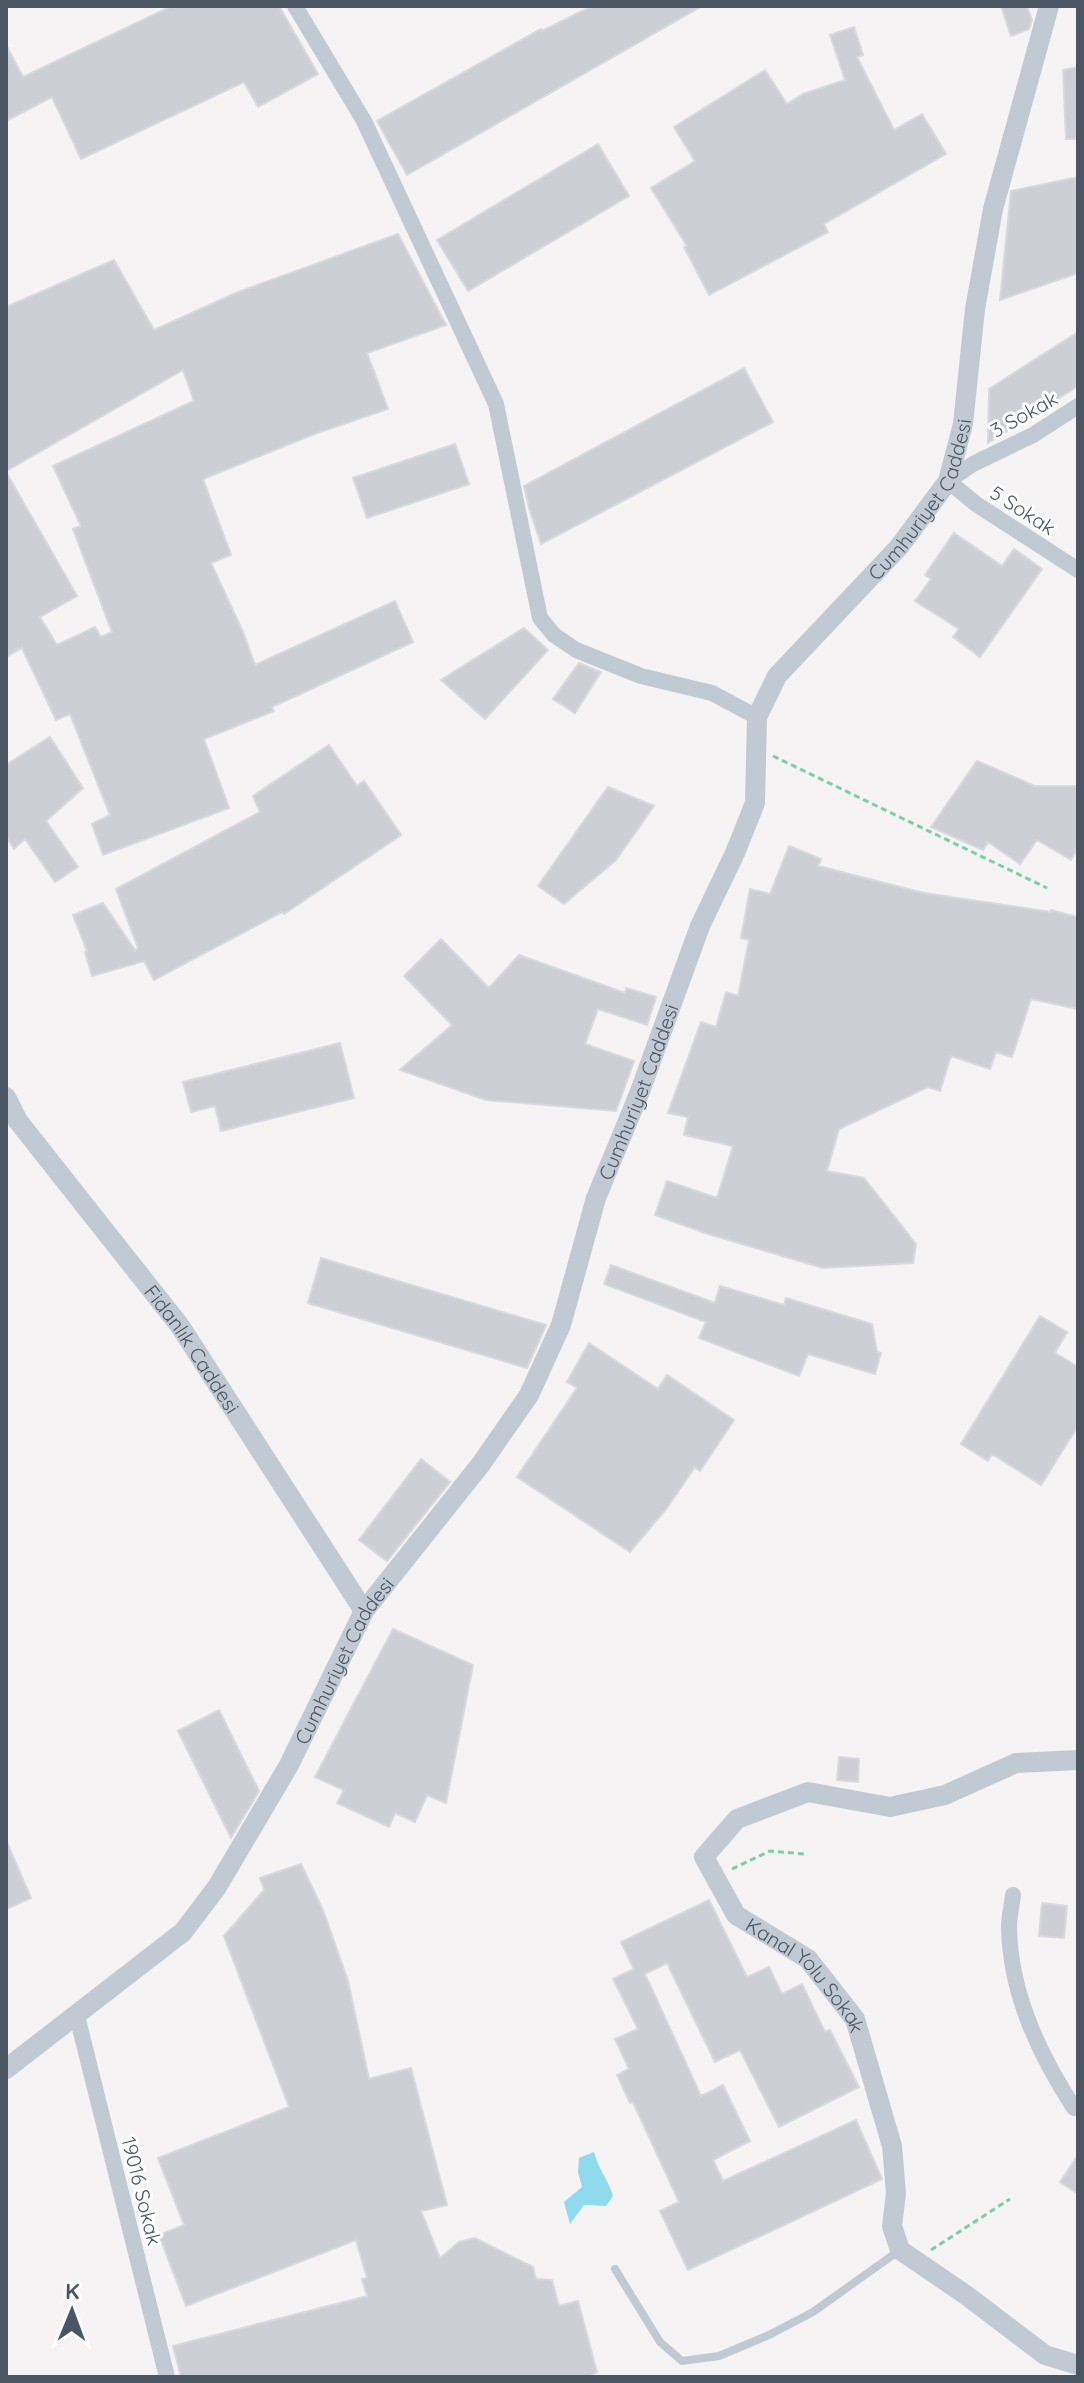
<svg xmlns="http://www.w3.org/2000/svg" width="1084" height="2383" font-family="Quicksand,sans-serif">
  <rect width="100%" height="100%" fill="#f5f3f3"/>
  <path fill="#90daee" d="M594 2152C598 2169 608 2179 613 2196L606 2206 584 2205 570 2224 564 2202 582 2187 578 2172 579 2158Z"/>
  <path fill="#cdcfd5" stroke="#d7d9de" stroke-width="2" d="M172 6H279L318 74 258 107 244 82 81 159 52 97 6 121V45L23 77Z
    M592 6H702L407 175 377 121 541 29 542 31Z
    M1001 6H1027L1032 20 1029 29 1011 36Z
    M854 27 863 55 857 57 894 130 922 114 946 154 824 224 828 232 709 295 684 247 687 246 651 188 695 161 674 127 765 70 787 104 803 94 845 80 830 35Z
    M1078 67V139H1066L1063 70Z
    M598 144 629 196 468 291 437 240Z
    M1078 177V273L1000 300 1011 191Z
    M398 234 446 325 367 353 388 409 317 433 203 479 231 555 211 563 243 632 255 665 395 601 413 642 272 707 274 711 204 739 229 808 103 855 92 824 110 815 70 714 56 720 22 648 6 657V472L77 596 40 617 57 645 95 627 101 637 112 632 73 529 81 526 53 466 194 401 183 370 6 471V307L114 260 154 330 238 292Z
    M1078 332V386L988 443 989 389Z
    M744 368 773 422 541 544 529 508 524 486Z
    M455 444 469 484 367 518 353 478Z
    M954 533 1002 566 1014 549 1042 569 980 657 953 637 959 629 915 601 931 579 925 575Z
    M524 628 548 650 485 719 441 680Z
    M579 663 601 672 575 713 553 699Z
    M50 737 83 788 46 821 78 867 55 882 25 839 14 849 6 836V765Z
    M329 745 357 786 364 781 401 835 284 914 282 912 154 980 144 961 92 976 85 952 87 951 73 915 103 903 135 950 138 948 116 889 260 812 253 796Z
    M977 761 1035 786H1078V848L1071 860 1037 840 1020 864 988 842 983 850 931 827Z
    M608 787 654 806 616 860 564 904 538 886Z
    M789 846 821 859 818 866 924 893 1051 912V910L1078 917V1009L1031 999 1012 1057 996 1052 990 1069 951 1056 940 1091 928 1087 839 1129 827 1171 864 1178 916 1244 913 1263 823 1268 705 1233 655 1215 667 1181 717 1198 733 1146 684 1135 688 1117 668 1113 701 1022 716 1027 726 992 738 996 749 940 741 938 750 889 770 894Z
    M441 939 489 988 519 955 625 993 626 988 656 997 647 1025 598 1009 585 1044 634 1061 616 1111 486 1100 400 1070 452 1025 404 976Z
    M340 1043 354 1098 221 1131 215 1106 191 1112 183 1082Z
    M321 1258 546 1325 545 1328 527 1368 308 1303Z
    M611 1265 715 1303 720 1286 784 1305 786 1298 872 1324 877 1352 881 1353 875 1374 808 1354 799 1376 699 1338 706 1322 604 1284Z
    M1040 1316 1067 1332 1055 1353 1078 1367V1426L1041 1485 992 1454 988 1461 961 1444Z
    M589 1343 658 1389 667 1375 734 1420 700 1471 695 1467 667 1508 630 1552 517 1477 577 1388 567 1382Z
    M421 1459 450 1482 387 1561 359 1540Z
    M393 1629 473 1665 446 1803 427 1795 415 1822 395 1813 389 1827 337 1803 344 1790 315 1777Z
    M219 1710 259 1791 231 1838 178 1731Z
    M839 1757 859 1759 858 1782 837 1780Z
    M6 1840 31 1898 6 1909Z
    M301 1864 323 1910 348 1981 369 2079 411 2068 447 2205 421 2211 440 2258 459 2242 475 2238 533 2267 536 2279 552 2280 559 2306 578 2301 597 2372 588 2377H181L173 2346 367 2296 362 2279 367 2278 356 2240 186 2306 159 2235 184 2225 158 2158 289 2107 224 1936 264 1890 260 1878Z
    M709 1900 747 1977 769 1967 782 1994 802 1984 825 2032 830 2030 859 2087 779 2127 740 2050 715 2062 667 1963 645 1974 701 2096 723 2085 750 2141 713 2160 723 2181 856 2120 882 2179 688 2270 660 2211 679 2202 633 2102 630 2103 617 2075 629 2069 615 2039 638 2029 613 1979 634 1969 621 1942Z
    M1042 1903 1067 1906 1064 1938 1039 1936Z
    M1078 2155V2194L1060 2182Z"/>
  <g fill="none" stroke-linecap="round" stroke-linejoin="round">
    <path stroke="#7ad0a6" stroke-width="3" stroke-dasharray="6 4" stroke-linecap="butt" d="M773 756 1047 888
      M732 1869 770 1851 804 1854
      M931 2250 1010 2199"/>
    <path stroke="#c1cad2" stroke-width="8" d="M615 2269 660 2342 682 2361 719 2356 769 2335 813 2312 900 2250"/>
    <path stroke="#c1cad2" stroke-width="16" d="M295 6 364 121 496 404 540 618 554 635 576 650 641 676 712 693 757 717
      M1078 406 1033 435 973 464 948 481 976 504 1078 570
      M1013 1895C1012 1905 1009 1916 1009 1927 1010 1993 1039 2054 1074 2108L1078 2106
      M77 2016 167 2377"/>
    <g stroke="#c1cad2" stroke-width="20">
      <path id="s1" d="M6 1097 18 1121 180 1326 364 1611"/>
      <path id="s2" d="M1078 1760 1016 1763 945 1795 890 1807 808 1792 737 1819 704 1857 736 1915 808 1959 855 2019 892 2146 896 2193 892 2226 900 2250 966 2295 1045 2355 1078 2365"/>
      <path id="s3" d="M6 2069 183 1932 217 1887 289 1765 364 1611 481 1464 529 1395 561 1325 596 1198 639 1094 700 926 735 853 755 803 757 717 777 676 899 547 948 481 963 424 975 309 993 209 1049 6"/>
    </g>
  </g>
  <g text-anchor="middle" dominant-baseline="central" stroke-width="6" stroke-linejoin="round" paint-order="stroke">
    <g font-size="20" fill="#4a5661" stroke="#fff">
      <text transform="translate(1024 414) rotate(-29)">3 Sokak</text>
      <text stroke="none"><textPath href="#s3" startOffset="1862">Cumhuriyet Caddesi</textPath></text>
      <text transform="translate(1023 510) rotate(33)">5 Sokak</text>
      <text stroke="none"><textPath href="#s3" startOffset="1188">Cumhuriyet Caddesi</textPath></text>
      <text stroke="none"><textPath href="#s1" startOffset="314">Fidanlık Caddesi</textPath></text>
      <text stroke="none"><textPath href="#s3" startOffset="540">Cumhuriyet Caddesi</textPath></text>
      <text stroke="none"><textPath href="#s2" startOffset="566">Kanal Yolu Sokak</textPath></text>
      <text transform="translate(142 2191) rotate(76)">19016 Sokak</text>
    </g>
  </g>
  <rect width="1084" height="2383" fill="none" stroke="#4a5661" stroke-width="16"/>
  <g transform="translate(72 2311) rotate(1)" stroke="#ffffff" stroke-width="6" paint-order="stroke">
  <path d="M0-6L14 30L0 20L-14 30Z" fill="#4a5661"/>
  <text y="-12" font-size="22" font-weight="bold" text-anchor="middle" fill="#4a5661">K</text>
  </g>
</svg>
